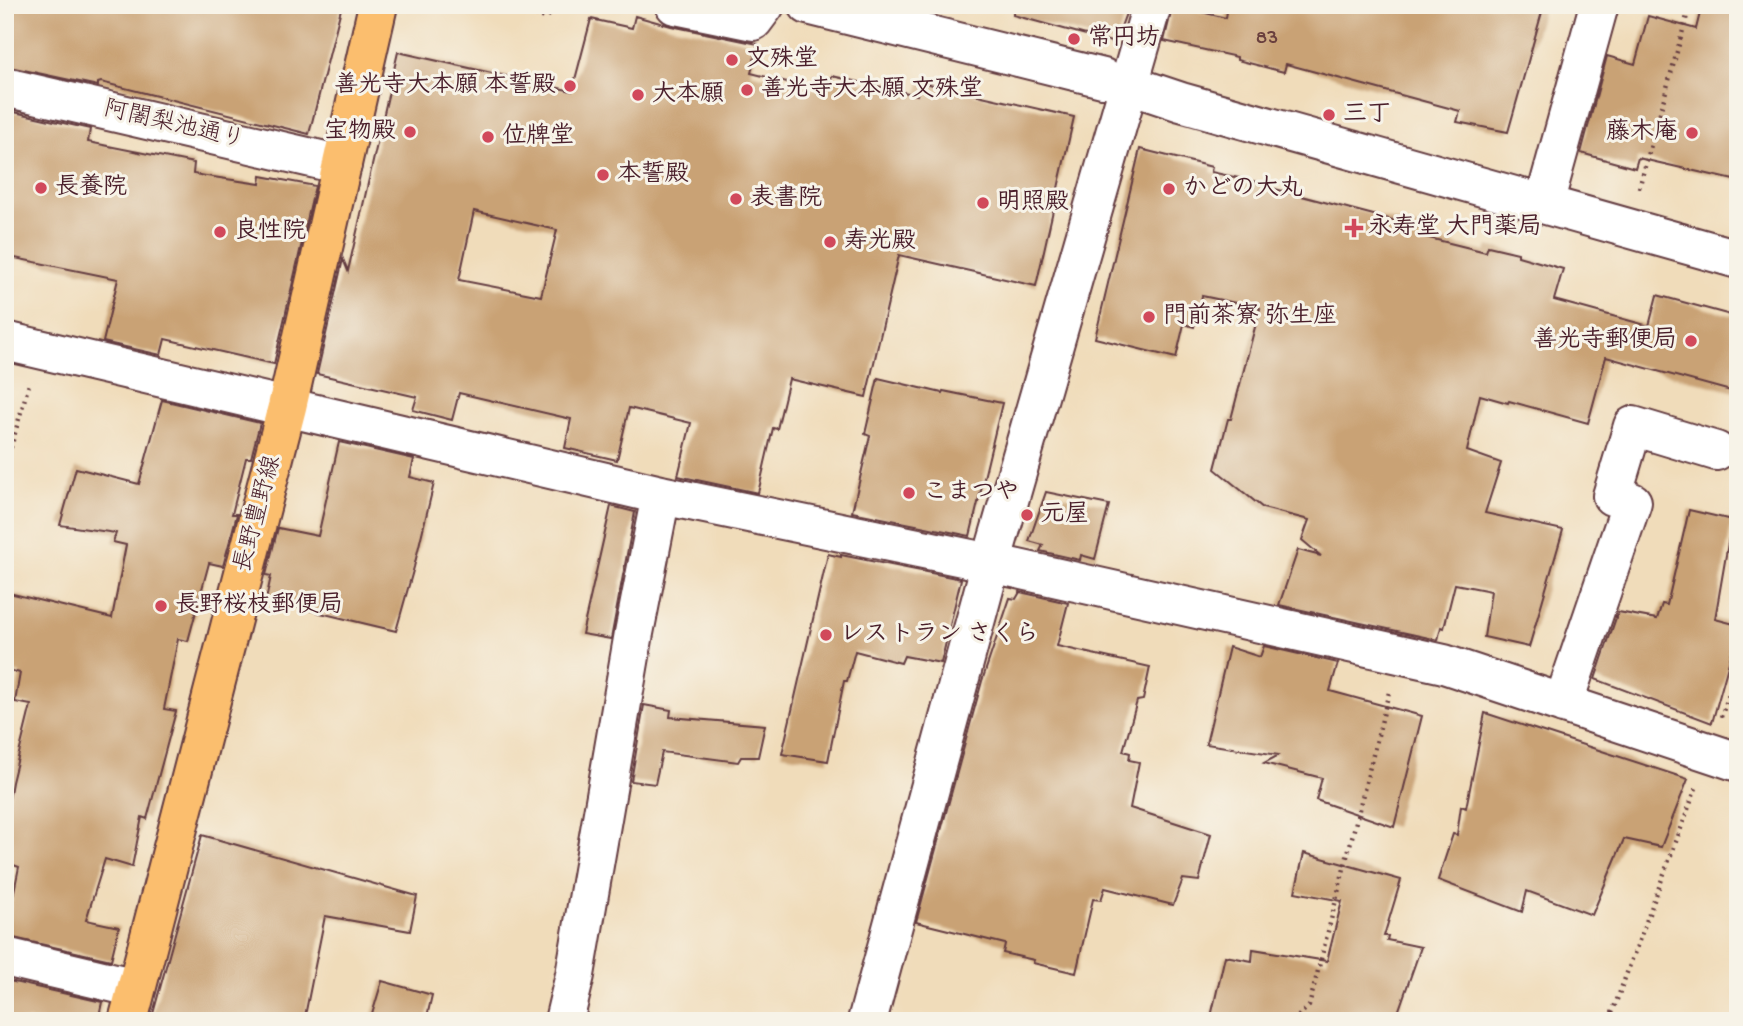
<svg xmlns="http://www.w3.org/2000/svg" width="1743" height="1026" font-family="'Gochi Hand','Klee One',sans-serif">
  <rect width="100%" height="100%" fill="#f7f3e8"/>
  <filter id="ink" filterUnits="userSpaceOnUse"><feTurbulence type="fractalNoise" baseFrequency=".0143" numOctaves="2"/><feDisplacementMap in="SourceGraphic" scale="14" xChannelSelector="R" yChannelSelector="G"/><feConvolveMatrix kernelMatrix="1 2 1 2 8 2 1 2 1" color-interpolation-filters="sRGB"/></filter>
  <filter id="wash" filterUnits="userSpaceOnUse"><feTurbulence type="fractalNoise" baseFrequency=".00686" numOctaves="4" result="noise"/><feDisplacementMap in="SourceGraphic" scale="28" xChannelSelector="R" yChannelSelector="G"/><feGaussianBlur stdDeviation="1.57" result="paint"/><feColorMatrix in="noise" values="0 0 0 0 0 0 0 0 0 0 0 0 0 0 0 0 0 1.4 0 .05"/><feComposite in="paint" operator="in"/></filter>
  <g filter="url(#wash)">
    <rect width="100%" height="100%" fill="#f0dcba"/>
    <g id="blocks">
      <path fill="#c9a275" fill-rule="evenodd" d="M5 5H342L309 134 101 82 98 83V86L5 66Z
        M1014 5H1129L1115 43 1013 15Z
        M1173 5 1226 18 1228 5H1544L1508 132 1457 122 1460 111 1286 64 1284 72 1237 60V57L1164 41Z
        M1702 5H1738V181L1638 158 1635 168 1581 153 1607 56 1635 64 1648 16 1696 29Z
        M635 16 671 26 758 44 751 73 827 92 832 76 917 95 920 82 1074 117 1036 286 899 255 866 397 789 379 777 429 773 428 758 493 678 476 691 423 629 408 617 460 565 448 571 419 459 393 452 420 413 410 417 397 317 374 343 259 348 271 398 52 572 91 591 19 632 28ZM474 211 557 230 541 296 459 280Z
        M5 110 90 129 88 142 194 163 193 174 260 184 261 176 315 186 274 364 165 339 161 355 103 342 118 279 5 256Z
        M1140 149 1212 167 1211 172 1271 185V188L1423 228 1421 236 1486 252 1488 246 1518 253V256L1563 269 1554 300 1649 326 1657 295 1738 317V393L1606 357 1588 423 1509 401 1508 403 1480 395 1467 451 1501 463 1485 513 1563 530 1529 647 1484 637 1491 591 1455 584 1444 628 1441 627 1438 640 1279 605 1298 550 1321 556 1302 540 1309 520 1263 508 1215 469 1228 419H1231L1260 308 1202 296 1194 327 1184 324 1176 358 1095 338Z
        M878 378 942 393 943 391 1002 403 970 536 852 512 870 436 865 434Z
        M162 400 260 423 251 458H246L232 514H237L223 566 209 563 188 641 178 639 164 709 176 711 147 819 142 817 132 867 105 859 86 920 119 927 111 960 5 936 19 867 5 862V822L12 782 31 705 15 702 20 673 5 669V592L112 618 126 545 113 542 116 533 60 525 76 468 139 484Z
        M339 442 414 459 410 477 434 483 414 567 396 631 266 600 271 576 266 575 278 528 318 536Z
        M1046 492 1109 505 1095 559 1081 555 1080 560 1040 551 1043 545 1029 541Z
        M611 506 635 512 611 639 582 634Z
        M1689 510 1732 520 1715 619 1738 625V630L1712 723 1595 679 1618 612 1657 619 1662 604 1667 605Z
        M828 554 841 557V555L961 579 941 663 904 656 901 663 855 651 847 681H844L828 761 782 754Z
        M1020 592 1068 603 1057 646 1150 667 1143 700 1137 701 1123 751 1130 753 1129 760 1139 762 1130 808 1211 834 1199 881 1183 879 1173 905 1105 888 1101 900 1093 899 1076 973 1033 963 1034 960 1003 953 1005 944 916 922 982 681 1010 598 1016 599Z
        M1264 646 1338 663 1330 691 1422 716 1394 827 1316 800 1322 778 1264 763 1279 755 1206 744 1229 647 1260 657Z
        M644 705 671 710 670 717 765 725 758 757H741L738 762 662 752 655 784 631 781Z
        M1485 713 1688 779 1661 847 1624 839 1592 915 1527 891 1522 912 1438 880 1453 834 1457 835 1461 806 1466 808Z
        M202 835 417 896 410 931 325 916 304 1021H151Z
        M1304 853 1401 880 1384 936H1388L1387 940 1421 947 1395 1021H1210L1225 956 1252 961 1253 949 1327 961 1342 901 1295 892Z
        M5 980 102 1002 98 1021H5Z
        M382 981 432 995 426 1021H370Z"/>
    </g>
  </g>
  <g filter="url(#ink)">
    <use href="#blocks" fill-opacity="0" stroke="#633b40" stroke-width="2"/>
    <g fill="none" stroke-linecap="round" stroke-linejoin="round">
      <defs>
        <path id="minor" d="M675 5 753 21 765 5
          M808 5 1103 78
          M1127 84 1181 102 1738 259
          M5 87 342 165
          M1544 204 1599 5
          M5 341 661 495 991 563 1444 664 1738 762
          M1563 704 1632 502 1612 496 1633 426 1716 451
          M5 957 136 988
          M564 1021 575 975 634 633 661 495
          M867 1021 991 563 1152 5"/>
        <path id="major" d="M128 1021 287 407 378 5"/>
      </defs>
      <use href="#minor" stroke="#633b40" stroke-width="42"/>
      <use href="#major" stroke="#633b40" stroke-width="42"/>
      <path stroke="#633b40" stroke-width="4.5" stroke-dasharray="2 5" stroke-linecap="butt" d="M494 5 546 18 559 5
        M1639 188 1690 5
        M5 468 29 384
        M1721 717 1738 669
        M1612 1013 1696 788
        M1293 1021 1309 1006 1389 692"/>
      <use href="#minor" stroke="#fff" stroke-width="38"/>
      <use href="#major" stroke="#fbbe6e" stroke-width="38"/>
    </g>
  </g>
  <g fill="#d1495b" stroke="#f7f3e8" stroke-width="2.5">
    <circle cx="1074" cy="39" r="7"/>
    <circle cx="732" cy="60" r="7"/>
    <circle cx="570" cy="86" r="7"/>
    <circle cx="747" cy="90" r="7"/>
    <circle cx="638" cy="95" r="7"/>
    <circle cx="1329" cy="115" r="7"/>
    <circle cx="410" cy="132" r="7"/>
    <circle cx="1692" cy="133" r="7"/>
    <circle cx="488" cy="137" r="7"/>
    <circle cx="603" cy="175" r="7"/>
    <circle cx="41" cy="188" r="7"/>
    <circle cx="1169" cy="189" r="7"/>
    <circle cx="736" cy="199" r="7"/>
    <circle cx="983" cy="203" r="7"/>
    <path d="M1350.5 217.5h7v7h7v7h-7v7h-7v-7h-7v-7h7z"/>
    <circle cx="220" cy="232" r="7"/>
    <circle cx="830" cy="242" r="7"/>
    <circle cx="1149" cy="317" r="7"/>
    <circle cx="1691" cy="341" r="7"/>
    <circle cx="909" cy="493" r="7"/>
    <circle cx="1027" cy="515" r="7"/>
    <circle cx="161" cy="606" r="7"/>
    <circle cx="826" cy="635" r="7"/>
  </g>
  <g text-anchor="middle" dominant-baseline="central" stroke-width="6" stroke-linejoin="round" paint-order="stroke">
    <g font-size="21" fill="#6a403e">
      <text x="1267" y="39">83</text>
    </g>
    <g font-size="24" font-weight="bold" fill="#4a1f2b" stroke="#f7f3e8" text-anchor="start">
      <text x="1088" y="39">常円坊</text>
      <text x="746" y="60">文殊堂</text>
      <text x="556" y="86" text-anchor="end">善光寺大本願 本誓殿</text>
      <text x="761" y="90">善光寺大本願 文殊堂</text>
      <text x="652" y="95">大本願</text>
      <text x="1343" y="115">三丁</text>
      <text x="396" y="132" text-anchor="end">宝物殿</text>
      <text x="1678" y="133" text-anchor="end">藤木庵</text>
      <text x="502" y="137">位牌堂</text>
      <text x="617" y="175">本誓殿</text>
      <text x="55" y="188">長養院</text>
      <text x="1183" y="189">かどの大丸</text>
      <text x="750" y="199">表書院</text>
      <text x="997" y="203">明照殿</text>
      <text x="1368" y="228">永寿堂 大門薬局</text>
      <text x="234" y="232">良性院</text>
      <text x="844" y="242">寿光殿</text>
      <text x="1163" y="317">門前茶寮 弥生座</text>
      <text x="1677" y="341" text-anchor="end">善光寺郵便局</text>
      <text x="923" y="493">こまつや</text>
      <text x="1041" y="515">元屋</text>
      <text x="175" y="606">長野桜枝郵便局</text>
      <text x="840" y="635">レストラン さくら</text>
    </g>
    <g font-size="24" fill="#4a1f2b" stroke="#f7f3e8">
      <text transform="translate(174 126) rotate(13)">阿闍梨池通り</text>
      <text transform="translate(259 514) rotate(-75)">長野豊野線</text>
    </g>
  </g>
  <rect width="1743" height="1026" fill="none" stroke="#f7f3e8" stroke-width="28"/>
</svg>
